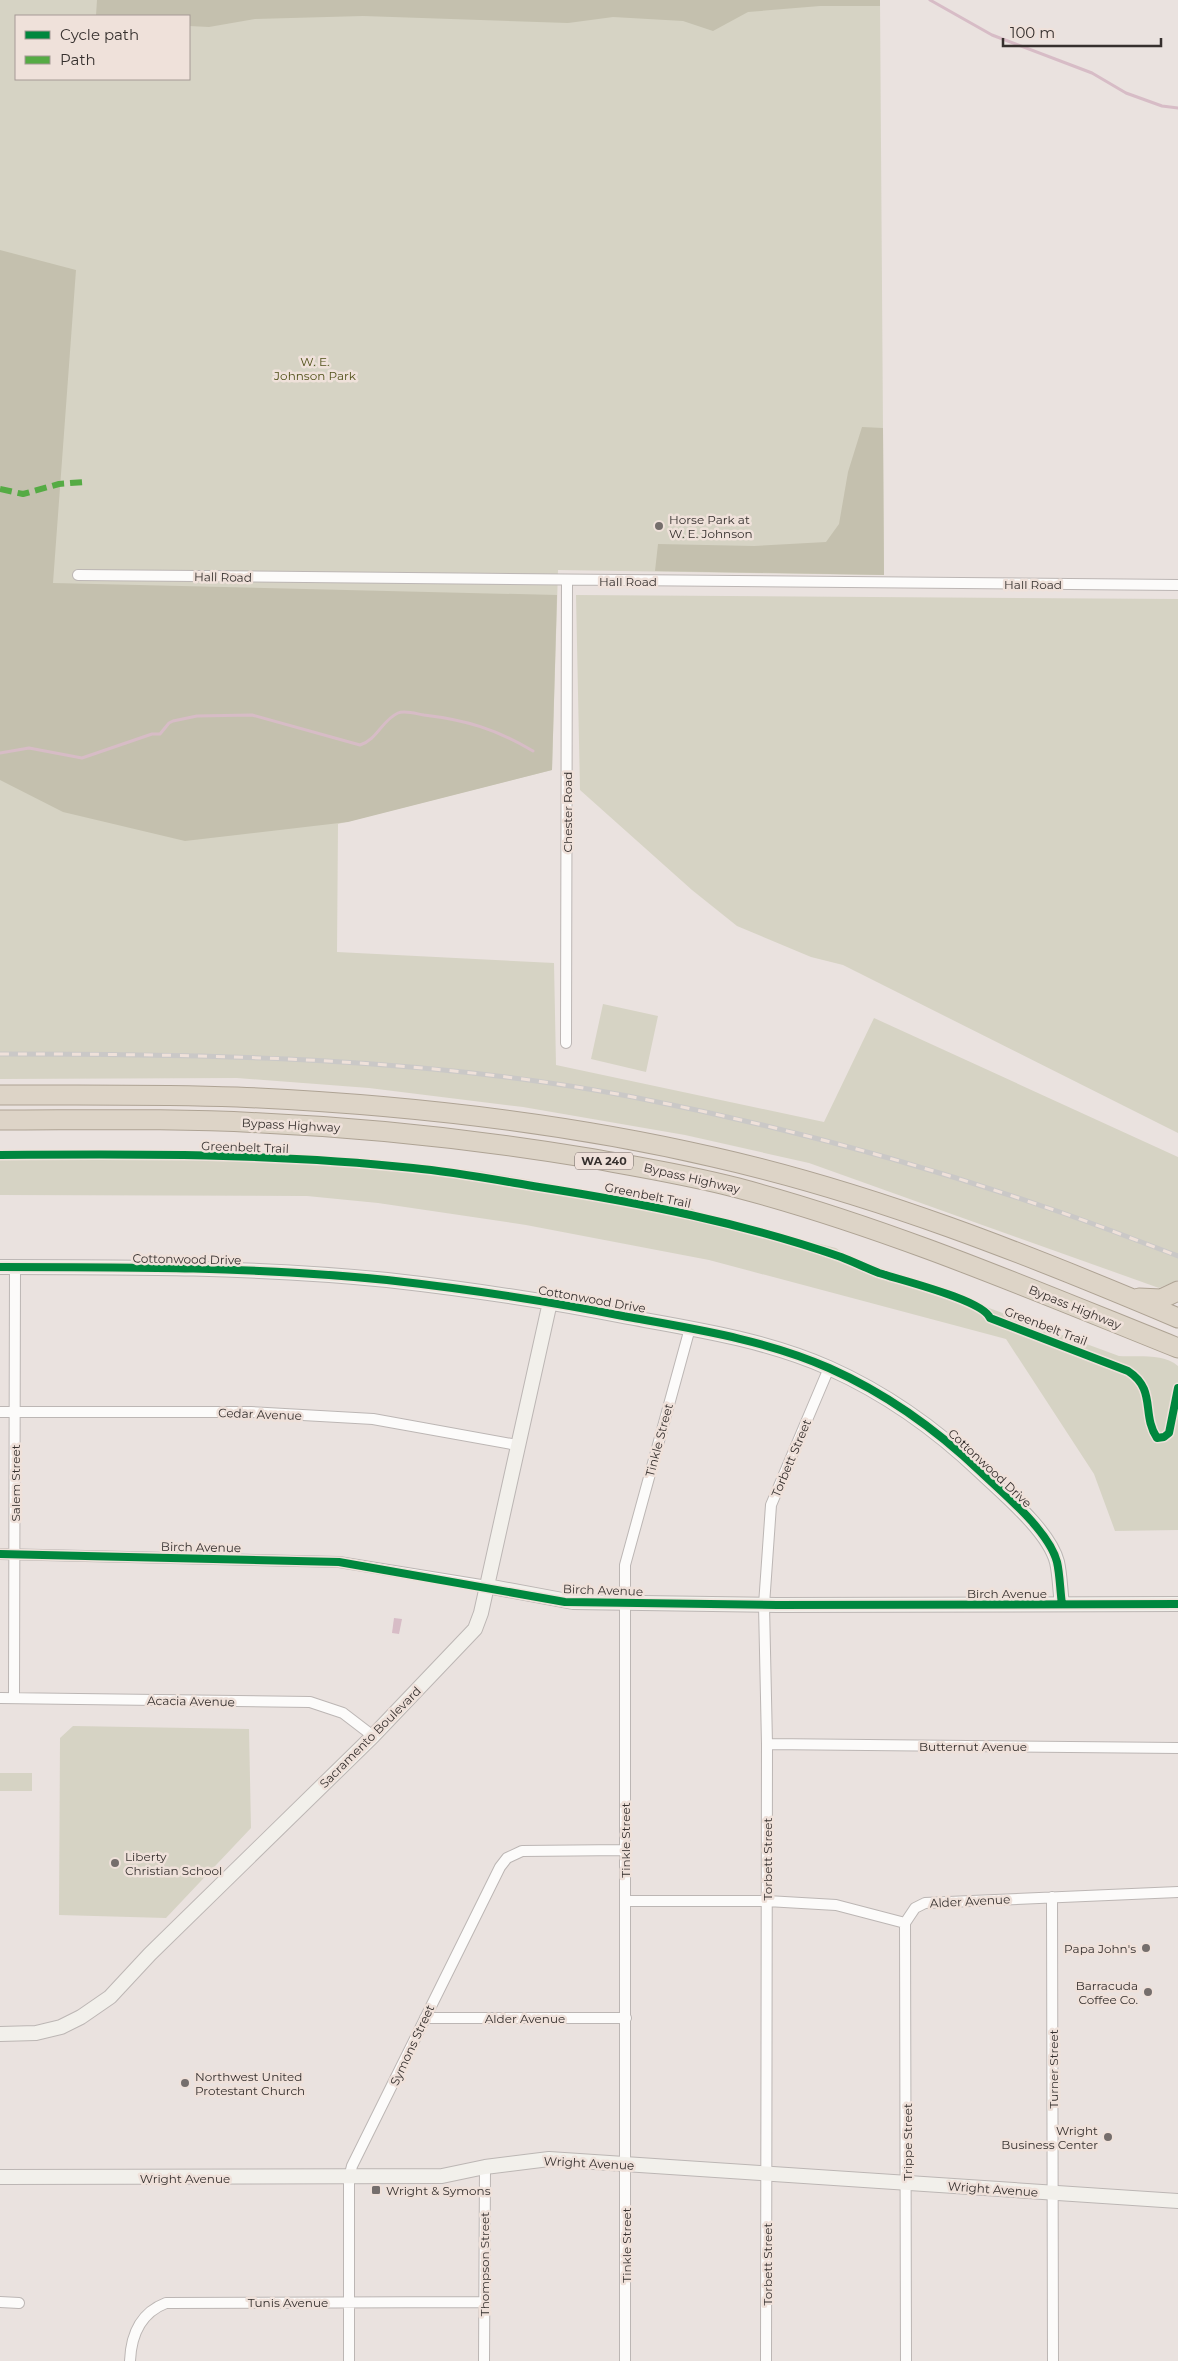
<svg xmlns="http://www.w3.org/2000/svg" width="1178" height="2361" font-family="Montserrat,sans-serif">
  <rect width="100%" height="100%" fill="#eae2df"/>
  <path fill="#d6d3c4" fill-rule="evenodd" d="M0 0H880L884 575 558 570 552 770 338 824 337 952 554 963 556 1065 824 1122 874 1018 1178 1157V1280L1159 1288 809 1163 685 1135 523 1107 369 1088 237 1078 0 1079ZM16 16H189V79H16Z
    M576 595 1178 599V1133L843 965 811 957 737 926 692 890 580 790Z
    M603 1004 658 1016 646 1072 591 1059Z
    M0 1150 273 1153 382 1161 479 1171 691 1208 702 1215 836 1248 846 1255 1119 1356C1137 1357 1164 1353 1178 1366V1530L1115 1531 1094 1474 1006 1339 709 1260 526 1225 378 1203 307 1196 0 1195Z
    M73 1726 249 1729 251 1828 166 1918 59 1915 60 1738Z
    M0 1773H32V1791H0Z"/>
  <path fill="#c4c0ae" d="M97 0H880V6H820L748 12 713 31 683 21 613 17 568 23 363 16 255 19 209 27 189 26V16H96Z
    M0 250 76 270 53 583 557 595 552 770 348 822 185 841 63 812 0 780Z
    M862 427 883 428 884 575 655 571 658 544 754 546 826 542 839 524 848 472Z"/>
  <path fill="#d7bcc6" d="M394 1618 402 1619 399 1634 392 1633Z"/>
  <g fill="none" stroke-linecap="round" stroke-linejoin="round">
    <path stroke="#d7bcc6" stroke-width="3" d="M930 0 992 35 1092 73 1126 93 1162 106 1178 108
      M0 753 29 748 82 758 152 734H160L169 723 173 721 197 716 252 715 360 745C377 740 382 720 398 713 405 710 417 714 424 715 466 720 496 729 533 751"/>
    <defs>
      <path id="street" d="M78 575 1178 585
        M566 1043 567 581
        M0 1412H251L373 1419 517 1445
        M0 1554 339 1562 487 1586
        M0 1698 310 1702 343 1713 373 1736
        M14 1698 15 1267
        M767 1744 1178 1748
        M1052 1897 1053 2361
        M625 1901H767L836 1905 905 1923 915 1908 925 1903 1178 1892
        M905 1923 906 2361
        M425 2018H626
        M0 2302 19 2303
        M130 2361C131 2335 140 2313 166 2303L484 2302
        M349 2361V2178L352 2166 500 1867 507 1858 522 1851 625 1850
        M484 2361 485 2167
        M625 2361V1565L690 1328
        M766 2361 767 1744 764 1605 771 1505 829 1368"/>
      <path id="secondary" d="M0 1267C128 1267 259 1267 387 1280 467 1289 548 1301 628 1317 695 1329 766 1340 829 1368 885 1393 937 1430 981 1472 1004 1494 1049 1531 1057 1562 1060 1575 1060 1590 1062 1604
        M487 1586 573 1602 777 1605 1178 1604
        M0 2034 36 2033 61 2027 81 2017 110 1997 150 1954 373 1736 475 1629 481 1613 550 1302
        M0 2177 442 2176 485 2167 549 2159 1178 2201"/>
      <path id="highway" d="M0 1095C79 1095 158 1094 237 1097 397 1104 557 1121 713 1157 873 1193 1027 1254 1178 1318
        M0 1120C87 1120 175 1118 262 1123 372 1128 480 1140 589 1158 639 1167 689 1175 738 1188 889 1228 1033 1290 1178 1348
        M1139 1298 1161 1299 1178 1291"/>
    </defs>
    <use href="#street" stroke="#bcb6b4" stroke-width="12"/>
    <use href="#secondary" stroke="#bcb6b4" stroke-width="16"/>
    <use href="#highway" stroke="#aea394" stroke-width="21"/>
    <use href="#street" stroke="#fcfbfa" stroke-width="10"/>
    <use href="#secondary" stroke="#f2f0eb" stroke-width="14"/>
    <use href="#highway" stroke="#ddd4c7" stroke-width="19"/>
    <defs>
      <path id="rail" d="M0 1054C209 1054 427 1057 633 1097 772 1124 908 1160 1042 1206 1088 1221 1133 1239 1178 1256"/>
    </defs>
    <use href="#rail" stroke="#cac8c7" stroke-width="5"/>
    <use href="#rail" stroke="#efe1da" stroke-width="3" stroke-dasharray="9" stroke-linecap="butt"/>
    <path stroke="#55ab44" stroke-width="6" stroke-dasharray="12 6" stroke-linecap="butt" d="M0 489 23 494 59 484 84 482"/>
    <defs>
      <path id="cycleway" d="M0 1155C137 1154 276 1153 413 1168 455 1172 497 1180 539 1187 641 1203 743 1223 841 1257 854 1262 866 1268 879 1273 900 1280 983 1300 990 1318L1128 1371C1157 1390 1141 1414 1157 1438L1164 1437 1169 1433 1178 1388
        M0 1267C128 1267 259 1267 387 1280 467 1289 548 1301 628 1317 695 1329 766 1340 829 1368 885 1393 937 1430 981 1472 1004 1494 1049 1531 1057 1562 1060 1575 1060 1590 1062 1604
        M0 1554 339 1562 565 1602 777 1605 1178 1604"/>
    </defs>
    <use href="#cycleway" stroke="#efe1da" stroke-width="11"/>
    <use href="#cycleway" stroke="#00873e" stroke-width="8"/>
  </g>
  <g fill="#756e6c" stroke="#efe1da" stroke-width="2">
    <circle cx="659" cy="526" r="5"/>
    <circle cx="115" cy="1863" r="5"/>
    <circle cx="1146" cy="1948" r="5"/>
    <circle cx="1148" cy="1992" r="5"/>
    <circle cx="185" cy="2083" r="5"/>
    <circle cx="1108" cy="2137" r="5"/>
    <rect x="371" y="2185" width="10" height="10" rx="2.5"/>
  </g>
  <g text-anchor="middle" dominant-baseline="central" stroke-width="5" stroke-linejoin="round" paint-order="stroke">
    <rect fill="#efe1da" stroke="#6e6562" stroke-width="1" x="575" y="1152.5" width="58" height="17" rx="4"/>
    <g font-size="11" font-weight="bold" fill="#36302e">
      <text x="604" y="1161">WA 240</text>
    </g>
    <g font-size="12" fill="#52521b" stroke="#efe1da">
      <text x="315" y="361">W. E.<tspan x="315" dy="14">Johnson Park</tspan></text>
    </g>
    <g font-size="12" fill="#36302e" stroke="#efe1da" text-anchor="start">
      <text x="669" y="519">Horse Park at<tspan x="669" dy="14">W. E. Johnson</tspan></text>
      <text x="125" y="1856">Liberty<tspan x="125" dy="14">Christian School</tspan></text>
      <text x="1136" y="1948" text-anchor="end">Papa John's</text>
      <text x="1138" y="1985" text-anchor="end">Barracuda<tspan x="1138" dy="14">Coffee Co.</tspan></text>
      <text x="195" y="2076">Northwest United<tspan x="195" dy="14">Protestant Church</tspan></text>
      <text x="1098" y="2130" text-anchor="end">Wright<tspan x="1098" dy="14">Business Center</tspan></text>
      <text x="386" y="2190">Wright &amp; Symons</text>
    </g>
    <g font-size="12" fill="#36302e" stroke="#efe1da">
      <text transform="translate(223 577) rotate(1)">Hall Road</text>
      <text x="628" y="581">Hall Road</text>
      <text x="1033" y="584">Hall Road</text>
      <text transform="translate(567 812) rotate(-90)">Chester Road</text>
      <text transform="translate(291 1125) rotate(3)">Bypass Highway</text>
      <text transform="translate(245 1147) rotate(2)">Greenbelt Trail</text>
      <text transform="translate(692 1178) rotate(13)">Bypass Highway</text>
      <text transform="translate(648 1195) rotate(11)">Greenbelt Trail</text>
      <text transform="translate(187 1259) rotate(1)">Cottonwood Drive</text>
      <text transform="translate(592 1299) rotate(10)">Cottonwood Drive</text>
      <text transform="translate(1075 1307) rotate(22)">Bypass Highway</text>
      <text transform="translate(1046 1326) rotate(21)">Greenbelt Trail</text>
      <text transform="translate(260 1414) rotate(2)">Cedar Avenue</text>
      <text transform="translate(659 1440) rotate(-75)">Tinkle Street</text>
      <text transform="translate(791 1458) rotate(-67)">Torbett Street</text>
      <text transform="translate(990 1468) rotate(43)">Cottonwood Drive</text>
      <text transform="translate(15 1483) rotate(-90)">Salem Street</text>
      <text transform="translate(201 1547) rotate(1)">Birch Avenue</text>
      <text transform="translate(603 1590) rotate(2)">Birch Avenue</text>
      <text x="1007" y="1593">Birch Avenue</text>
      <text transform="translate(191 1701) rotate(1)">Acacia Avenue</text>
      <text transform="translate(370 1737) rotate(-45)">Sacramento Boulevard</text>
      <text x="973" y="1746">Butternut Avenue</text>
      <text transform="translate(625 1840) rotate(-90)">Tinkle Street</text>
      <text transform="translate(767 1859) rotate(-90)">Torbett Street</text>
      <text transform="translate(970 1901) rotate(-3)">Alder Avenue</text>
      <text x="525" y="2018">Alder Avenue</text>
      <text transform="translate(412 2045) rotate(-65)">Symons Street</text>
      <text transform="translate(1053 2069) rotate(-90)">Turner Street</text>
      <text transform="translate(907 2142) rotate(-90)">Trippe Street</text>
      <text transform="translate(589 2163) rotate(3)">Wright Avenue</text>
      <text x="185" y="2178">Wright Avenue</text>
      <text transform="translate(993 2189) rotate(4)">Wright Avenue</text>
      <text transform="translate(626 2245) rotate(-90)">Tinkle Street</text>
      <text transform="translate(484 2264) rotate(-90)">Thompson Street</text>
      <text transform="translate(767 2264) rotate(-90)">Torbett Street</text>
      <text x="288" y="2302">Tunis Avenue</text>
    </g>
  </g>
  <rect x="15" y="15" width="175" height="65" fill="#efe1da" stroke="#a59a95"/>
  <rect x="25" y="31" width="25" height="8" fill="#00873e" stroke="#a59a95"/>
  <text x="60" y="40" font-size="15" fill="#36302e">Cycle path</text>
  <rect x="25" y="56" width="25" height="8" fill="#55ab44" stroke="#a59a95"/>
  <text x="60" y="65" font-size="15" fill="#36302e">Path</text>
  <path d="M1003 38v8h158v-8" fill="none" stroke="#36302e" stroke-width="2.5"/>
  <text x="1010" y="38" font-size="15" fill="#36302e" stroke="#efe1da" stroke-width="4" paint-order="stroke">100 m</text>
</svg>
